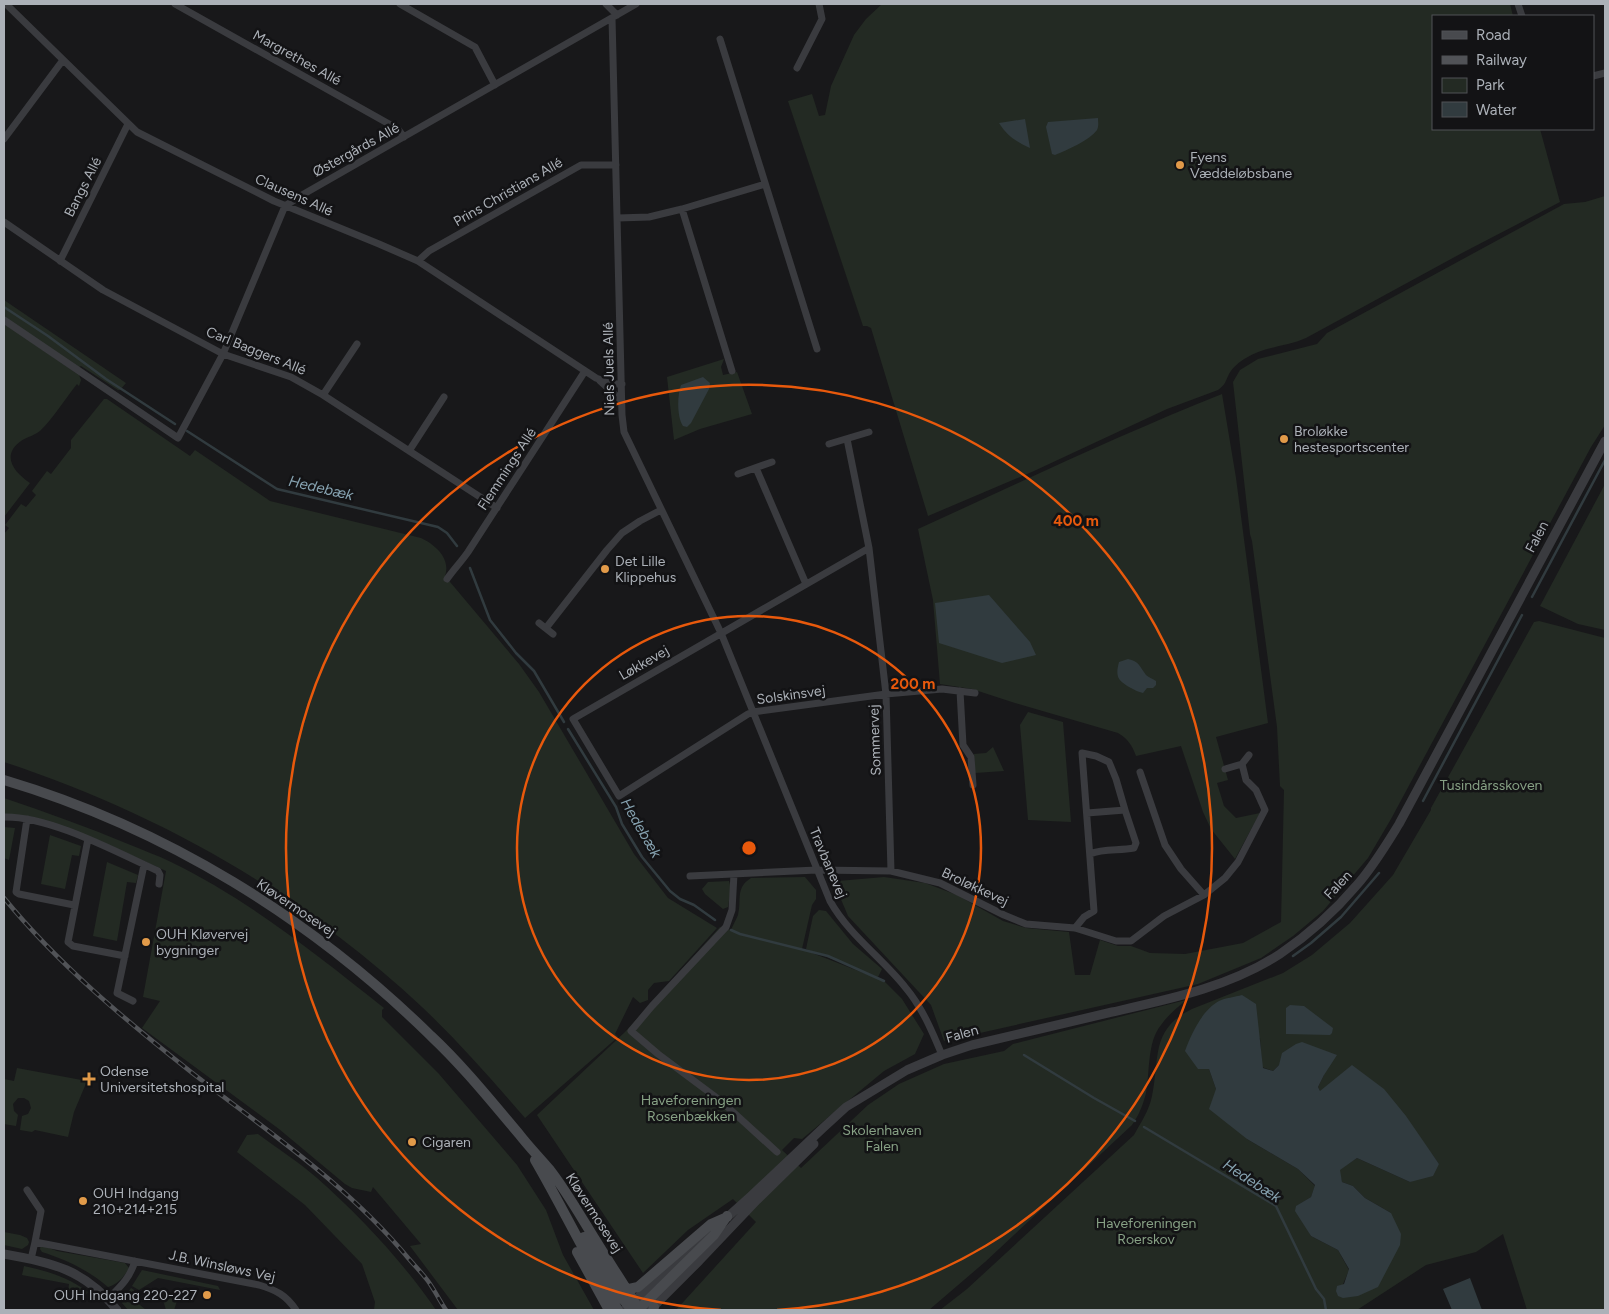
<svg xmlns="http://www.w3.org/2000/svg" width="1609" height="1314" font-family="Figtree,sans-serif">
  <rect width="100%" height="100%" fill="#18181a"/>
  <path fill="#232a23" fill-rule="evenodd" d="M882 4H1510L1513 16H1433V129H1540L1560 202 1462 253 1306 338C1286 347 1265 346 1246 358 1239 362 1233 367 1229 374 1225 382 1226 384 1218 390L1167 409 1034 471 928 516 871 328 867 326H863L788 101 812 94 819 116 825 115 831 86 854 35 866 19Z
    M1605 196V425L1591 447 1391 819 1368 858 1323 911 1293 936 1261 958 1198 984 944 1041 931 1005 848 916 835 885 838 881 884 877 925 883 957 895 1003 921 1026 928 1069 932 1075 975H1090L1100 940 1118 946H1131L1150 953 1185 954 1243 943 1281 922 1284 790 1280 786 1277 727 1252 541 1250 534 1233 382 1240 370 1258 359 1317 344 1327 333 1564 204 1585 202Z
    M4 300 126 383 120 390H118L81 366 77 368 4 318Z
    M4 323 79 375 81 380 79 386 77 384C65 399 54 417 41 430 36 435 27 437 21 441 0 456 15 473 30 483L4 517Z
    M724 359 721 367 723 375 737 372 752 414 700 429 674 440 667 377Z
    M1222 394 1236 478 1268 723 1216 737 1228 780 1217 783 1224 806 1236 818 1260 813 1235 859 1211 829 1203 812 1181 746 1136 756C1132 745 1128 739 1118 733L1015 703 972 689 940 684 933 600 918 529C1019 483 1119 435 1222 394Z
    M104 399H107L190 456 195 450 270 501 421 538C436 545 451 559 445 576L519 664 539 692 634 854 668 898 717 928 669 981 654 983 648 990V1000L640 1003 633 997 615 1034 618 1037 525 1118C492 1080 459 1042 422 1007 303 895 159 813 4 762V534L9 528 5 525 21 504 26 507 36 495 32 491 47 471 51 474 71 448V440Z
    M1605 484V630L1578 624 1540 606Z
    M1539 621 1605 638V655L1604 659 1605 658V1310H1527L1503 1234 1476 1252 1426 1265 1357 1310H940L967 1289 1134 1135C1141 1122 1149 1111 1152 1096 1160 1059 1150 1029 1192 1009L1283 973 1312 955 1350 923 1393 875 1431 810V808L1534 622ZM1260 1038 1262 1067 1273 1071 1279 1065 1324 1075 1318 1087 1320 1091 1423 1142 1439 1164 1410 1182 1357 1158 1339 1170 1342 1182 1353 1186 1365 1198 1391 1213 1338 1296 1349 1270 1338 1250 1311 1236 1297 1206 1311 1197 1315 1186 1298 1169 1247 1139 1216 1089 1209 1069Z
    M1028 712 1063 722 1071 822 1028 820 1020 725Z
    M993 747 1004 771 975 773 974 754 986 753Z
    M4 798C46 812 87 827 128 844 142 850 157 855 171 862 249 900 316 954 384 1008L382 1010V1017L439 1074 517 1165 546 1210 563 1255 594 1310H458L410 1246 421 1244 373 1187 371 1192 352 1188 345 1184 279 1129 142 1028 160 1001 143 997 166 871 98 840 4 815Z
    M4 827 15 828 9 860 4 858Z
    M50 835 81 846 79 856 72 855 65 889 41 884Z
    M107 862 138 875 136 883 127 882 117 941 93 936Z
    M805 877 816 890V899L812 905 802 949 884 981 902 999 924 1034 915 1054 884 1071 802 1139 794 1138 782 1150 801 1168 868 1105 899 1084 944 1064 1004 1051 1013 1044 1186 1000C1177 1008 1168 1015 1161 1025 1147 1042 1150 1072 1146 1093 1143 1105 1139 1115 1132 1125L985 1262 929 1310H676L756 1222 733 1199 688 1230 643 1273 537 1115 625 1032 720 927 731 930C733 925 736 920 738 915 742 899 735 888 751 878Z
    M729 881 731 888 728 907 723 909 705 894 702 889 708 882Z
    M819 910 826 911 853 944 882 969 878 977 806 949 813 916Z
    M17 1068 87 1081 74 1112 68 1137 35 1130 32 1132 20 1130 22 1116 28 1114 31 1108 29 1101 24 1098H18L13 1104 14 1111 18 1115 16 1126 4 1124V1079L14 1081Z
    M258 1134C278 1149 299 1162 317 1178 361 1217 403 1262 436 1310H374L375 1302 362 1264 305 1205 237 1152 247 1135Z
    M4 1232 20 1235 27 1238 29 1242 28 1245 22 1249 4 1245Z
    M41 1245 57 1251 125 1263 129 1268C125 1276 117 1285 108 1287 88 1270 67 1260 42 1252L40 1249Z
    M24 1266C47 1271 68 1277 88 1292L87 1294 68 1292 69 1284 22 1275Z
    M142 1270 218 1286 220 1290 158 1278 139 1290 132 1286Z
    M131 1288 134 1290 136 1302 145 1309V1310H128L122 1303 124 1297Z
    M162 1293 187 1298 184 1300 177 1301 174 1310H166L164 1303 157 1296Z"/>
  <path fill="#313b3f" d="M1098 118C1098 122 1099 126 1097 130 1090 140 1067 150 1055 155L1052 154 1046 127 1048 122Z
    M1025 119 1030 148C1017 142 1007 136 999 123Z
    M703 377 710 383 709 389 691 423 687 427 683 426C677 417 677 396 681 385Z
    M989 595 1030 642 1036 655 1002 663 939 643 935 603Z
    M1128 659C1139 661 1140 667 1146 675 1148 677 1153 679 1156 681V685L1153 688H1147L1143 693C1138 692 1135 690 1131 688 1118 681 1115 677 1119 662Z
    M1242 995 1256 1004 1263 1068 1273 1071 1279 1065 1282 1053 1296 1044 1302 1042 1337 1055 1324 1075 1318 1087 1320 1091 1352 1065 1384 1089 1406 1116 1439 1164 1433 1176 1410 1182 1357 1158 1340 1170 1342 1182 1353 1186 1365 1198 1391 1213 1401 1234 1400 1245 1378 1287 1358 1296 1343 1298 1338 1296 1336 1291 1337 1286 1344 1284 1349 1269 1338 1250 1311 1236 1295 1211 1296 1206 1311 1197 1315 1185 1298 1169 1247 1139 1209 1109 1216 1089 1209 1069H1198L1185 1051C1191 1035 1202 1010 1219 1001 1225 998 1235 997 1242 995Z
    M1290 1005 1304 1006 1333 1028 1332 1033 1330 1035 1286 1034V1008Z
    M1470 1278 1482 1310H1452L1443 1289Z"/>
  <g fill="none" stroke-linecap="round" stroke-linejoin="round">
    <path stroke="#313b3f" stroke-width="2.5" d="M4 307 48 336 106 379 175 424
      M187 431 277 489 438 527 447 533 457 546
      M470 568 490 620 516 653 534 671 564 722
      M1532 597 1605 460
      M568 729 616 807 622 824 642 857 670 891 680 899 694 905 715 920
      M1423 801 1522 615
      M731 930 740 934 828 956 884 981
      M1293 956 1311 943 1341 917 1379 873
      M1024 1055 1094 1098 1135 1121
      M1144 1127 1276 1206 1316 1289 1324 1299 1326 1310"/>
    <path stroke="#3a3b3f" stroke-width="7" d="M6 4 137 132 274 201 379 244 418 261 596 378 611 384H622
      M175 4 398 129 404 137
      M400 4 475 47 495 85
      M606 4 617 15
      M1518 4 1522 16
      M612 18 622 415 624 432 721 633 830 901C849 935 881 957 905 987 922 1007 932 1031 942 1055
      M720 39 817 349
      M797 68 822 19 819 4
      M1593 76 1605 73
      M4 139 63 60
      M682 209 732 371
      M618 218 649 217 682 209 765 184
      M4 222 103 290 223 354 291 377 323 395 497 508
      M60 261 128 124
      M418 261 429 251 581 165H616
      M4 320 178 438 223 354 285 206 302 195 636 4
      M600 381 622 401
      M323 395 357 344
      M847 439 869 548 573 719 619 796 748 714 753 712 886 694 942 689 975 693
      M829 444 869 432
      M409 451 444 397
      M756 468 806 584
      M738 474 772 462
      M869 548 886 694 891 871
      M447 579C454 569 461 562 468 552L585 371
      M539 623 553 634
      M546 628 607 550 622 533 640 521 661 510
      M960 691 963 745 971 757 973 785
      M1225 769 1242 764 1249 755
      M1140 772 1165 845 1181 869 1204 895
      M1087 813 1125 810 1136 843 1134 848C1119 851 1104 848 1090 854
      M4 817C50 816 116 852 158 871L160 875 159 884
      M27 819 16 892 19 894 74 905
      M88 839 68 942 73 946 125 956
      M734 874 732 910 726 927 652 1006 631 1031 658 1054 721 1101 777 1152
      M690 876 817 870 891 871 940 883 1004 915 1026 924 1075 928 1116 941H1131L1164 916 1204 895 1225 878 1238 862 1265 810 1256 790 1246 780 1242 764
      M1075 928 1084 917 1094 911 1082 753 1096 756 1109 762 1116 779 1125 810
      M133 1001 117 993 144 865
      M27 1190 41 1211 35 1242
      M31 1259 35 1242 259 1285C276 1290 286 1295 296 1310
      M108 1299C120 1287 130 1278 135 1261"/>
    <path stroke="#3a3b3f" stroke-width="9" d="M4 1254C53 1263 84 1269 117 1310
      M624 1310 752 1195 823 1128 846 1107 907 1070 942 1055 972 1045C1019 1034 1065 1023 1112 1012 1170 999 1229 987 1280 954 1308 935 1334 912 1356 886 1373 867 1386 845 1399 824L1605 441
      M650 1310 699 1261 757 1200 814 1144"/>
    <path stroke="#484a4e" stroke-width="10" d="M4 780C165 828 311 918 431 1036 463 1066 491 1101 519 1134 529 1147 540 1158 550 1170 567 1192 581 1217 596 1241 610 1264 626 1287 639 1310
      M535 1160C564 1210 588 1261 618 1310
      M584 1237 622 1298 632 1310
      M577 1252 609 1310
      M625 1289H629L638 1287 711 1224 727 1217
      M638 1310 714 1235 727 1216
      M653 1310 654 1307"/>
    <defs>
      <path id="rail" d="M4 898C58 964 124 1019 191 1072 267 1131 347 1184 409 1259 415 1266 422 1273 428 1281 435 1291 440 1301 446 1310"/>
    </defs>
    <use href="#rail" stroke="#515357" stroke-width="4.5"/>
    <use href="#rail" stroke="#131315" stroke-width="2.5" stroke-dasharray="8" stroke-linecap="butt"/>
  </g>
  <g fill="none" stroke="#e8590c" stroke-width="2.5">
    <circle cx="749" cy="848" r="232"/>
    <path d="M721 1310A463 463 0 1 1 777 1310"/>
  </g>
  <g fill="#e19a49" stroke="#131315" stroke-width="2">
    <circle cx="1180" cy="165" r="5"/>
    <circle cx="1284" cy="439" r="5"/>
    <circle cx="605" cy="569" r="5"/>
    <circle cx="146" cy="942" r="5"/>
    <path d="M86.5 1071.5h5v5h5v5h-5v5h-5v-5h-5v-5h5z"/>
    <circle cx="412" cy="1142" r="5"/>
    <circle cx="83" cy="1201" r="5"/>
    <circle cx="207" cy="1295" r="5"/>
  </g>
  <g text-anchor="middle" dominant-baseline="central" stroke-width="5" stroke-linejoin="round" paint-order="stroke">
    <g font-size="14" fill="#acb1b8" stroke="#131315">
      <text transform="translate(297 58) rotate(29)">Margrethes Allé</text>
      <text transform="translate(356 150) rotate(-29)">Østergårds Allé</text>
      <text transform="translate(83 187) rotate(-63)">Bangs Allé</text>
      <text transform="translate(508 192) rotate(-30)">Prins Christians Allé</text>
      <text transform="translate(294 195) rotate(24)">Clausens Allé</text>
      <text transform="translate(256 351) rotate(22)">Carl Baggers Allé</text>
      <text transform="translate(609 369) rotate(-91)">Niels Juels Allé</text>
      <text transform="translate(507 469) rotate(-57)">Flemmings Allé</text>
      <text transform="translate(1537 537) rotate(-62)">Falen</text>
      <text transform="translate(644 663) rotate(-30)">Løkkevej</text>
      <text transform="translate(791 695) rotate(-8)">Solskinsvej</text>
      <text transform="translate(875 740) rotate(-92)">Sommervej</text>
      <text transform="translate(828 863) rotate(67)">Travbanevej</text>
      <text transform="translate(1338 885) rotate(-47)">Falen</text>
      <text transform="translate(975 887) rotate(25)">Broløkkevej</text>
      <text transform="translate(296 908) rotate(34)">Kløvermosevej</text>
      <text transform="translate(962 1034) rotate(-16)">Falen</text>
      <text transform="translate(594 1213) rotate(57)">Kløvermosevej</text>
      <text transform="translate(222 1266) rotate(12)">J.B. Winsløws Vej</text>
    </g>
    <g font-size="14" fill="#acb1b8" stroke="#131315" text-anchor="start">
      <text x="1190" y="157">Fyens<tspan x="1190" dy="16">Væddeløbsbane</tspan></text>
      <text x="1294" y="431">Broløkke<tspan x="1294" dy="16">hestesportscenter</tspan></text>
      <text x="615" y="561">Det Lille<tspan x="615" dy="16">Klippehus</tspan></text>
      <text x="156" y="934">OUH Kløvervej<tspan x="156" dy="16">bygninger</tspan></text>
      <text x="100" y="1071">Odense<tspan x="100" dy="16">Universitetshospital</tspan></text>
      <text x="422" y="1142">Cigaren</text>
      <text x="93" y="1193">OUH Indgang<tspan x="93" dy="16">210+214+215</tspan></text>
      <text x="197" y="1295" text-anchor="end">OUH Indgang 220-227</text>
    </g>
    <g font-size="14" fill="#87a185" stroke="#131315">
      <text x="1491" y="785">Tusindårsskoven</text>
      <text x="691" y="1100">Haveforeningen<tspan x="691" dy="16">Rosenbækken</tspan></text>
      <text x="882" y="1130">Skolenhaven<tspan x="882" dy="16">Falen</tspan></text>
      <text x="1146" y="1223">Haveforeningen<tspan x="1146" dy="16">Roerskov</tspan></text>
    </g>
    <g font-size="15" font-style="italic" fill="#86a2b0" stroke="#131315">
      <text transform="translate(321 488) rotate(13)">Hedebæk</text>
      <text transform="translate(641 828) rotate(60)">Hedebæk</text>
      <text transform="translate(1252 1181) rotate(33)">Hedebæk</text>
    </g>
  </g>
  <circle cx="749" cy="848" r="8" fill="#e8590c" stroke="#131315" stroke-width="2.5"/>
  <g font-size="15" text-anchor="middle" font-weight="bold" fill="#e8590c" stroke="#131315" stroke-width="5" stroke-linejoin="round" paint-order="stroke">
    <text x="1076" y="526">400 m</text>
    <text x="913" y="689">200 m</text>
  </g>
  <rect width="1609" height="1314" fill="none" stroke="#acb1b8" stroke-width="10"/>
  <rect x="1432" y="15" width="162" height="115" fill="#131315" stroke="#505256"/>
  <rect x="1442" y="31" width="25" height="8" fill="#484a4e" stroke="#505256"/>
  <text x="1476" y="40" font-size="15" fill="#acb1b8">Road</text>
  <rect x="1442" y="56" width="25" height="8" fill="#515357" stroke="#505256"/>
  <text x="1476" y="65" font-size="15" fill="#acb1b8">Railway</text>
  <rect x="1442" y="78" width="25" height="15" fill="#232a23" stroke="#505256"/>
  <text x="1476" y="90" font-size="15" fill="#acb1b8">Park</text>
  <rect x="1442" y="102" width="25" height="15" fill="#313b3f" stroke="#505256"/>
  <text x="1476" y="115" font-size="15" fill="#acb1b8">Water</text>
</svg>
